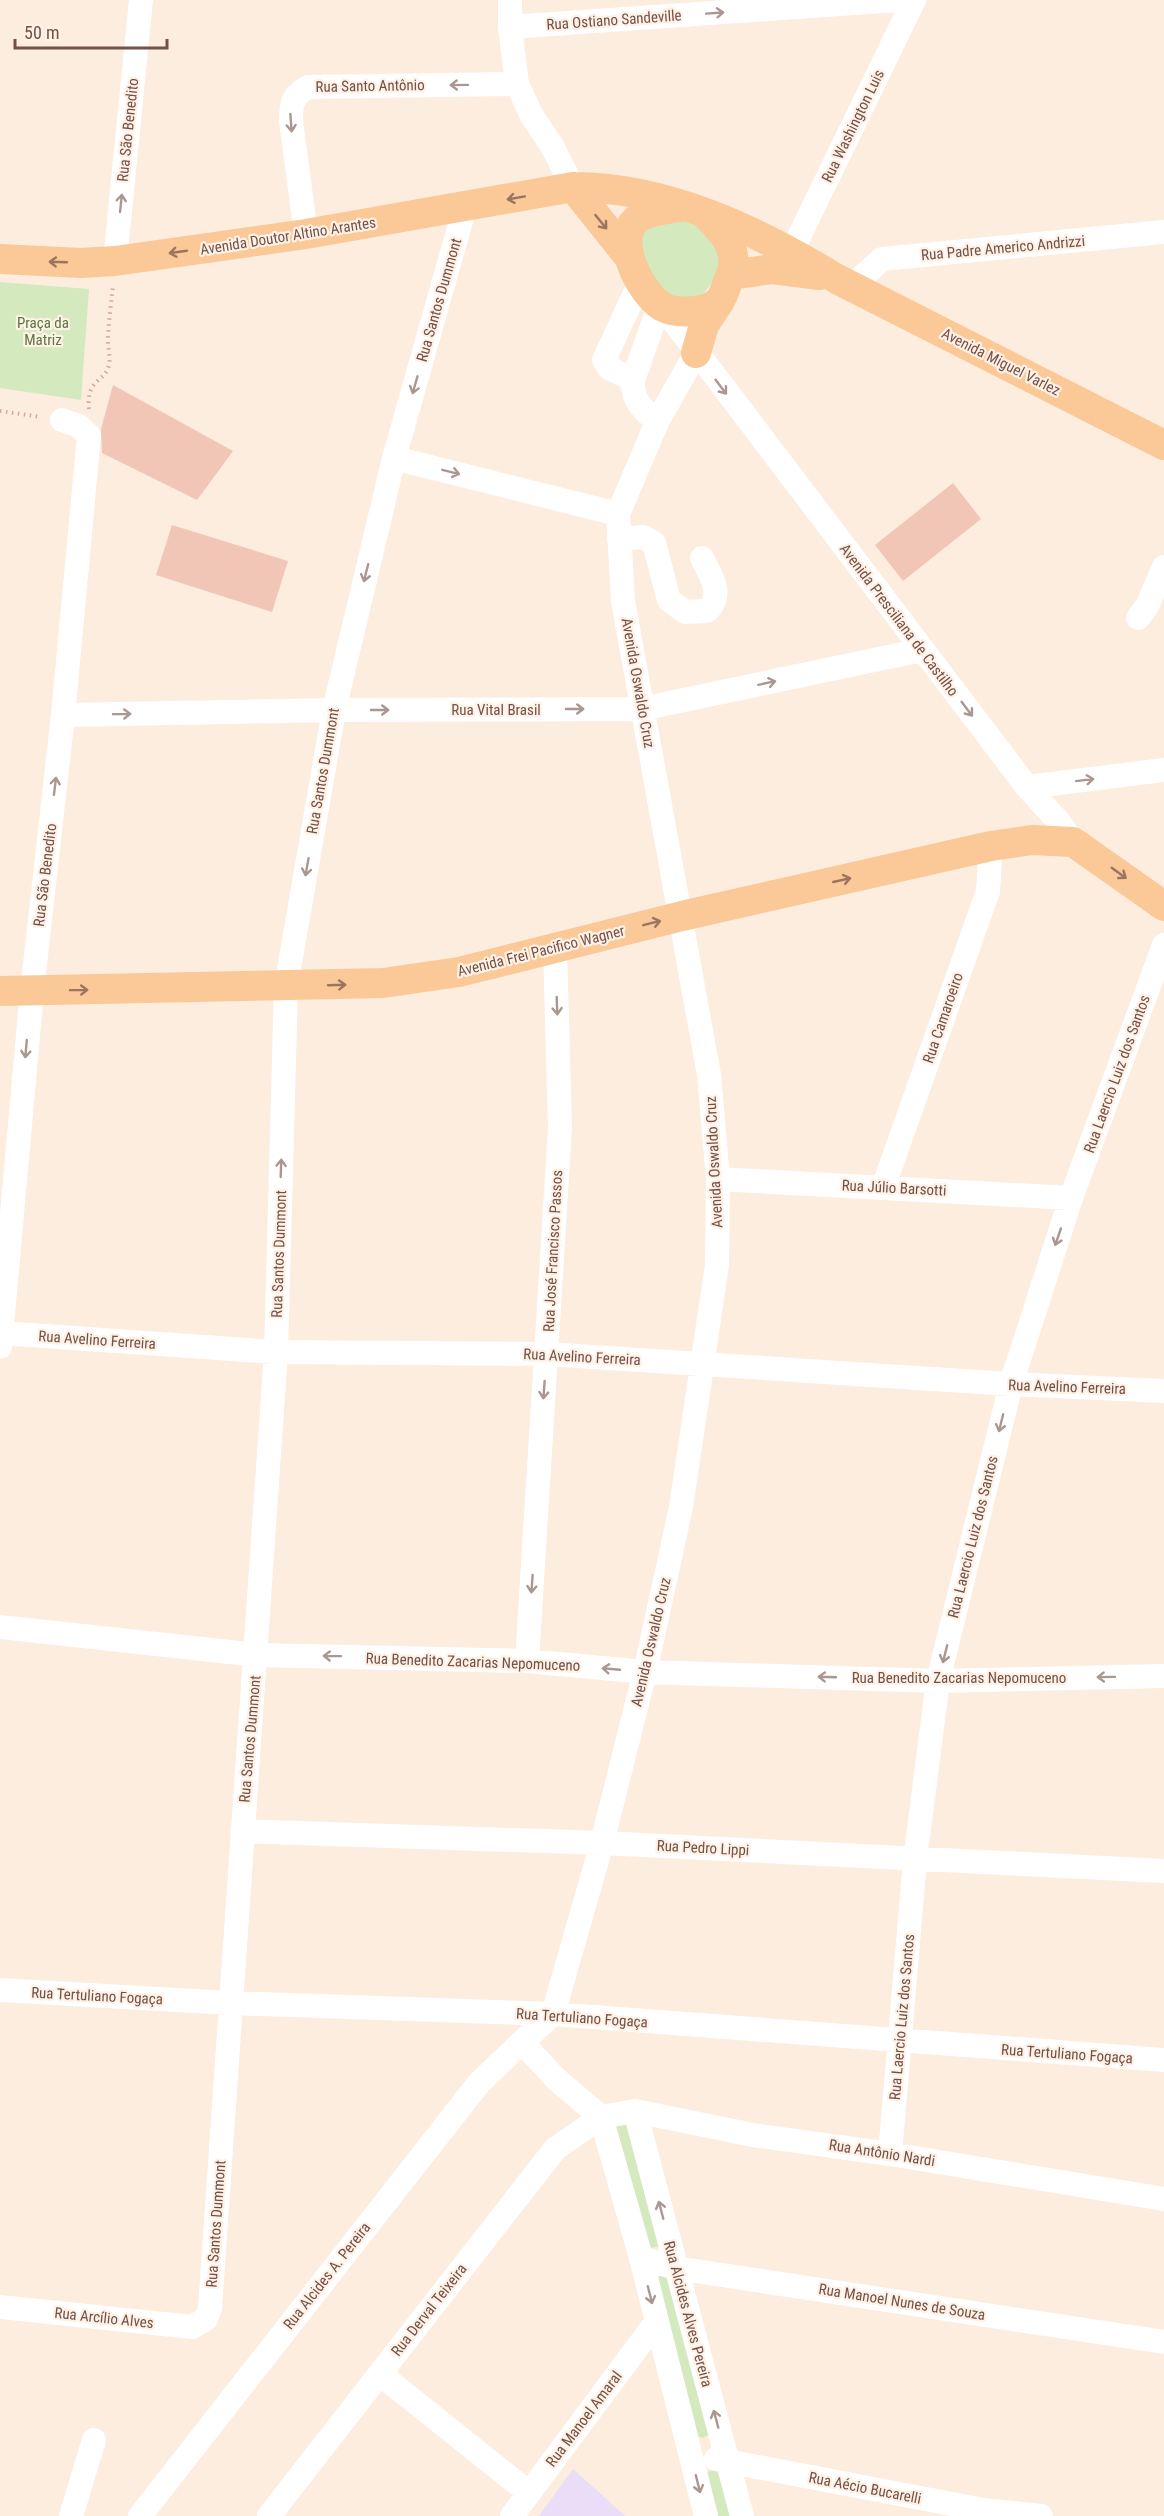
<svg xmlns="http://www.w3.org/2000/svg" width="1164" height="2516" font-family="'Roboto Condensed',sans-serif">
  <rect width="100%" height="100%" fill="#fceddf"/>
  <path fill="#eaddf8" d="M573 2469 624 2515 626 2516H539Z"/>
  <path fill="#d5e9bf" d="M672 219 692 222 721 241 719 273 699 300 666 297 638 261 639 226Z
    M0 282 89 289 81 400 0 388Z
    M625 2115 660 2246 651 2248 615 2123Z
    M666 2269 709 2435 703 2438 697 2436 657 2273Z
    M713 2469 718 2470 732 2516H716L707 2473Z"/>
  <path fill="#f1c6b7" d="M113 385 233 451 197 500 102 453 101 429Z
    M953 483 981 519 903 581 875 545Z
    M172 525 288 561 272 612 156 575Z"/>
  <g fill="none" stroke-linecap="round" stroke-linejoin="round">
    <path stroke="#d5aa9b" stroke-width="4" stroke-dasharray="1.5 4.5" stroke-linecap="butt" d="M89 409C86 378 105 383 109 365 111 356 107 346 108 337 109 320 111 303 113 286
      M0 411 41 417"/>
    <path stroke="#fff" stroke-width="24" d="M510 0V27L517 84 532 116 552 146 573 187
      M510 27 898 0
      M306 234 291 121C291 104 292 96 308 87L517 84
      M792 251 914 0
      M115 261 141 0
      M852 286 882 259 1164 232
      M662 306 1027 787 1059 822 1073 842
      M633 380 609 368 604 360 641 280
      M657 422C642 408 632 401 633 380L660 304
      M394 458 618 514
      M619 539 643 537 654 543 669 600 685 612 707 611C725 594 710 575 702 558
      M1138 618 1147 606 1164 567
      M63 715 334 710 641 709 922 650
      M1027 787 1164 770
      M718 1179 1071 1198
      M883 1188 988 891 991 846
      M1 1333 276 1352 546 1354 1011 1384 1164 1391
      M0 1347 32 991 63 715 89 436 79 426 62 420
      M0 1627 257 1655 527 1661 645 1672 938 1681 1164 1676
      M527 1661 560 1128 555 948
      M242 1831 602 1843 1164 1871
      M0 1990 230 2003 553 2014 1164 2060
      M635 2111 742 2516
      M601 2117 556 2079 522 2042 553 2014 602 1843 645 1672 681 1507 717 1265 718 1179 709 1075 623 601 618 514 657 422 696 353
      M601 2117 641 2258 706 2516
      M890 2154 915 1860 938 1681 1011 1384 1071 1198 1164 945
      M641 2258 676 2268 1164 2342
      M0 2307 192 2327 206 2319 210 2308 276 1352 286 986 334 710 394 458 465 207
      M380 2374 529 2493
      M716 2459 983 2510 1041 2516
      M71 2516 94 2440
      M140 2516 479 2083 522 2042
      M269 2516 555 2149 601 2117 635 2111 753 2135 890 2154 1164 2199
      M512 2516 657 2321"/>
    <path stroke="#fbc897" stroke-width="30" d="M573 187 629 257
      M679 207C666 210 646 210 636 220 613 241 641 294 663 307 672 312 685 312 695 311 703 310 714 307 720 300 724 295 726 286 729 279 742 253 725 234 707 216
      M0 259 81 263 115 261 306 234 573 187C668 187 758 231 837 279L1164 445
      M731 275 772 269 820 275
      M696 353 704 325 720 301
      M0 991 383 983 459 972 682 916 991 846 1032 840 1073 842 1164 906"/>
  </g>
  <defs><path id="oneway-shaft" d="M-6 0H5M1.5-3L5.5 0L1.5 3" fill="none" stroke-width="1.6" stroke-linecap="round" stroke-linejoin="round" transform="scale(1.5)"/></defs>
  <g stroke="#aa9791">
    <use href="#oneway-shaft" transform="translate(715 13) rotate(-4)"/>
    <use href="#oneway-shaft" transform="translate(459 85) rotate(179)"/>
    <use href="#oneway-shaft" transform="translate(291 123) rotate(86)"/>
    <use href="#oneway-shaft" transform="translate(121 203) rotate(-84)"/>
    <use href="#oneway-shaft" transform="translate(415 385) rotate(106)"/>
    <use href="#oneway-shaft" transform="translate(721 387) rotate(53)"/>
    <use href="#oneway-shaft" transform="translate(451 472) rotate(14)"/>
    <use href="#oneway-shaft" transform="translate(366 573) rotate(104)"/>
    <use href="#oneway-shaft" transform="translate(767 683) rotate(-12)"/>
    <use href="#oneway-shaft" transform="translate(575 709)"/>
    <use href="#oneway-shaft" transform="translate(967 709) rotate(53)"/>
    <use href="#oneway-shaft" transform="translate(380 710)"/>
    <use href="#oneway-shaft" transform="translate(122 714) rotate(-1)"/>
    <use href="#oneway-shaft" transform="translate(1085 780) rotate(-7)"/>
    <use href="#oneway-shaft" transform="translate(55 786) rotate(-83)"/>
    <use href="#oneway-shaft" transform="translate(307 867) rotate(100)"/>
    <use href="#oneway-shaft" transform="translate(557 1006) rotate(88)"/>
    <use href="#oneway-shaft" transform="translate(26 1049) rotate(95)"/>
    <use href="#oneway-shaft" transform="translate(281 1168) rotate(-88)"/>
    <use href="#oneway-shaft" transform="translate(1058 1237) rotate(109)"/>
    <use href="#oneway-shaft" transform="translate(544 1390) rotate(94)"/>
    <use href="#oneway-shaft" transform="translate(1001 1423) rotate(104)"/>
    <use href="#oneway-shaft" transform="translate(532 1584) rotate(94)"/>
    <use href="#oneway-shaft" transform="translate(945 1654) rotate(104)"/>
    <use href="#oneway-shaft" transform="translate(332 1656) rotate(-179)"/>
    <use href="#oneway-shaft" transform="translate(611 1669) rotate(-175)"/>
    <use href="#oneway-shaft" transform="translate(827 1677) rotate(-178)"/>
    <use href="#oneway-shaft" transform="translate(1106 1677) rotate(179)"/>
    <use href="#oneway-shaft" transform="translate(661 2210) rotate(-105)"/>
    <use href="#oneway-shaft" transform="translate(650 2295) rotate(76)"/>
    <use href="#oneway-shaft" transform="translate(716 2419) rotate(-105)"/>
    <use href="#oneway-shaft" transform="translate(698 2484) rotate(76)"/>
  </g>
  <g stroke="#9b7560">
    <use href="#oneway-shaft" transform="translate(516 198) rotate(170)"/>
    <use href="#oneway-shaft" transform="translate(601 222) rotate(51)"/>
    <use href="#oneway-shaft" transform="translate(178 252) rotate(172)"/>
    <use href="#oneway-shaft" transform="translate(58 262) rotate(-178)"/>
    <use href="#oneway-shaft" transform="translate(1119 873) rotate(36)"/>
    <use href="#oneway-shaft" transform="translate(842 880) rotate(-13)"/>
    <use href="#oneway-shaft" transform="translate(652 923) rotate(-14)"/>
    <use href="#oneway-shaft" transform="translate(337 985) rotate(-2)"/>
    <use href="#oneway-shaft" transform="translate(79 990) rotate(-1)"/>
  </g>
  <g text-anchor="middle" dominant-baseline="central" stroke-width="4.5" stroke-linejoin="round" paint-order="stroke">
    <g font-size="15" fill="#725148" stroke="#fff1e5">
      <text transform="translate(614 20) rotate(-4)">Rua Ostiano Sandeville</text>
      <text transform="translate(370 86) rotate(-1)">Rua Santo Antônio</text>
      <text transform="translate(853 126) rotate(-64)">Rua Washington Luis</text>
      <text transform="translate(128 130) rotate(-84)">Rua São Benedito</text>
      <text transform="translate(288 236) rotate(-9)">Avenida Doutor Altino Arantes</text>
      <text transform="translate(1003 248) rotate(-5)">Rua Padre Americo Andrizzi</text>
      <text transform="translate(439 300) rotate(-74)">Rua Santos Dummont</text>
      <text transform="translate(1001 362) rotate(27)">Avenida Miguel Varlez</text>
      <text transform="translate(899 620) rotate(53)">Avenida Presciliana de Castilho</text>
      <text transform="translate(638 683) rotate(80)">Avenida Oswaldo Cruz</text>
      <text x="496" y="710">Rua Vital Brasil</text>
      <text transform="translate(323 771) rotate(-80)">Rua Santos Dummont</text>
      <text transform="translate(45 875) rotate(-83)">Rua São Benedito</text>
      <text transform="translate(541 951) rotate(-14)">Avenida Frei Pacifico Wagner</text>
      <text transform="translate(943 1018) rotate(-71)">Rua Camaroeiro</text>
      <text transform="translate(1117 1074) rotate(-70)">Rua Laercio Luiz dos Santos</text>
      <text transform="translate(714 1162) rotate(-93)">Avenida Oswaldo Cruz</text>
      <text transform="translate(894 1188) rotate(3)">Rua Júlio Barsotti</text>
      <text transform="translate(553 1251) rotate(-87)">Rua José Francisco Passos</text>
      <text transform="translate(279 1254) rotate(-88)">Rua Santos Dummont</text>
      <text transform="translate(97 1340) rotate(4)">Rua Avelino Ferreira</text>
      <text transform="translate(582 1357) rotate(3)">Rua Avelino Ferreira</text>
      <text transform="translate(1067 1387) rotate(2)">Rua Avelino Ferreira</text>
      <text transform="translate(973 1537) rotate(-76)">Rua Laercio Luiz dos Santos</text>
      <text transform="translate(651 1642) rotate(-77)">Avenida Oswaldo Cruz</text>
      <text transform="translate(473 1662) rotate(2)">Rua Benedito Zacarias Nepomuceno</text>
      <text x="959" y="1678">Rua Benedito Zacarias Nepomuceno</text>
      <text transform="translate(250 1739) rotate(-85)">Rua Santos Dummont</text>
      <text transform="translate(703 1848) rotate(3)">Rua Pedro Lippi</text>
      <text transform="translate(97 1996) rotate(3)">Rua Tertuliano Fogaça</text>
      <text transform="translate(902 2017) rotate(-85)">Rua Laercio Luiz dos Santos</text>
      <text transform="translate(582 2018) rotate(4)">Rua Tertuliano Fogaça</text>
      <text transform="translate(1067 2054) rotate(4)">Rua Tertuliano Fogaça</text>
      <text transform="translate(882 2153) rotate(9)">Rua Antônio Nardi</text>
      <text transform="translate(216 2224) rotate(-86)">Rua Santos Dummont</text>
      <text transform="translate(327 2276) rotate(-52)">Rua Alcides A. Pereira</text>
      <text transform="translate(902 2302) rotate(9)">Rua Manoel Nunes de Souza</text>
      <text transform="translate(429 2310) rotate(-52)">Rua Derval Teixeira</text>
      <text transform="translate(688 2314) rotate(75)">Rua Alcides Alves Pereira</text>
      <text transform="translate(104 2318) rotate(6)">Rua Arcílio Alves</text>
      <text transform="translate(584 2419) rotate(-53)">Rua Manoel Amaral</text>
      <text transform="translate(865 2488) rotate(11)">Rua Aécio Bucarelli</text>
    </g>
    <g font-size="15" fill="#587840" stroke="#fff1e5">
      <text x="43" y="323">Praça da<tspan x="43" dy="17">Matriz</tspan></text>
    </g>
  </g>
  <path d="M15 39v9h152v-9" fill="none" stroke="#725148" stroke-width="3"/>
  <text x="24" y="39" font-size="18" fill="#725148" stroke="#fff1e5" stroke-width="4.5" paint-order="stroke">50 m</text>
</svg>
